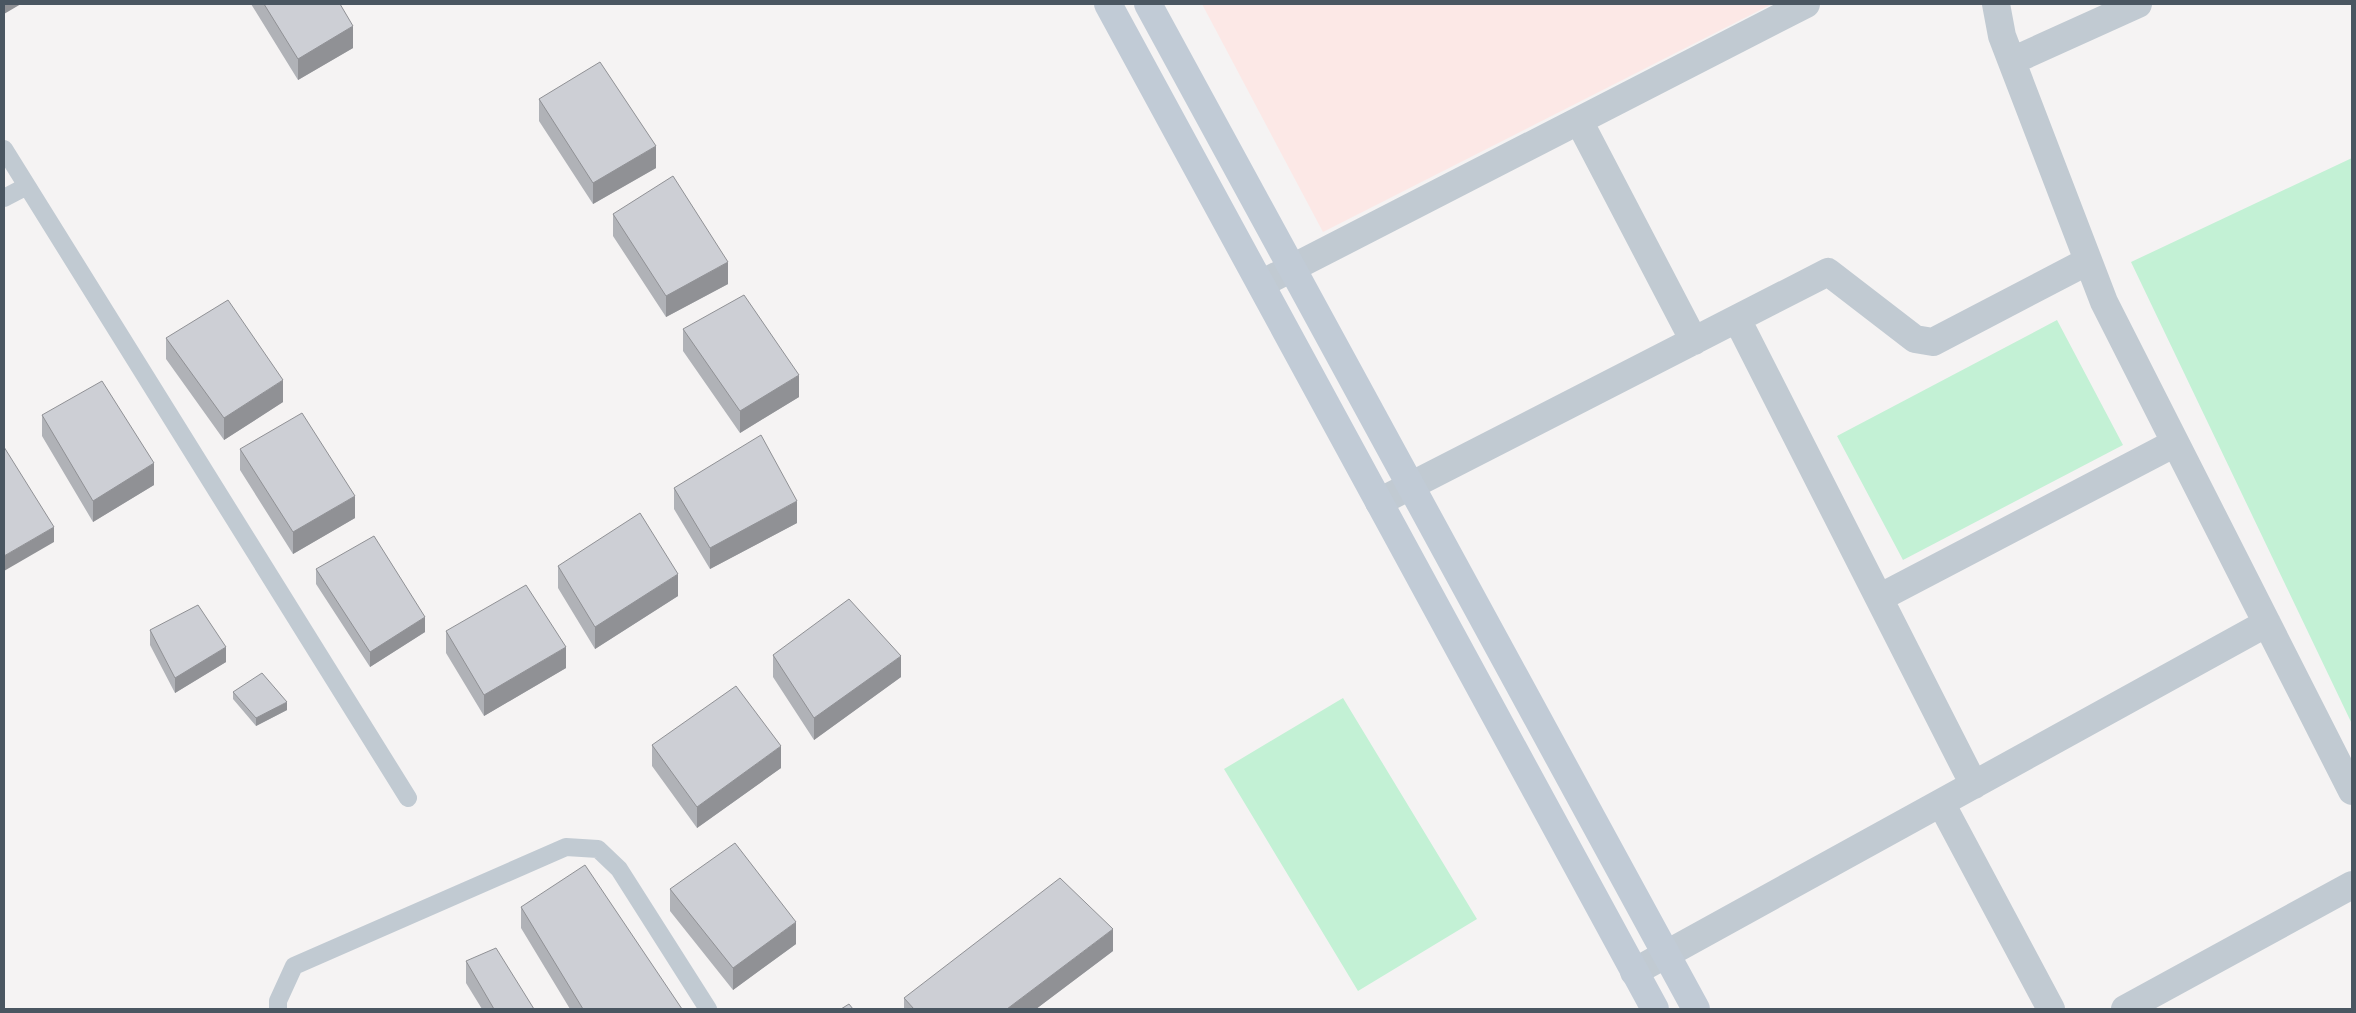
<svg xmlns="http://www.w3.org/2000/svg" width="2356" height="1013" font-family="'Fira Sans Condensed',sans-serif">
  <rect width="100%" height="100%" fill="#f5f3f3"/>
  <path fill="#fce8e6" d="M1202 4H1772L1323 232Z"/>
  <path fill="#c3f1d5" d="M2352 158V724L2131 262Z
    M2057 320 2123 445 1903 560 1837 436Z
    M1343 698 1477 919 1358 991 1224 769Z"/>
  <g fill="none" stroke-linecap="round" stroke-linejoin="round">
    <path stroke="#c1cad2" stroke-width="18" d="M4 149 408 798
      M4 198 27 186
      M278 1009V1001L294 966 566 847 598 849 619 869 708 1009"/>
    <path stroke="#c1cad2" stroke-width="28" d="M1996 4 2002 36 2104 302 2352 791
      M2012 61 2138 4
      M1579 121 1694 341
      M1261 284 1806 4
      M1737 319 1974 785
      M1379 502 1828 272 1915 339 1933 342 2088 261
      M1879 598 2175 443
      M1941 803 2051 1009
      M1634 972 2267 623
      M2125 1009 2352 885"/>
    <path stroke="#c1cbd6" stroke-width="28" d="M1108 4 1655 1009
      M1148 4 1696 1009"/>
  </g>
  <path fill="#b0b2b7" d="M251 4H340L353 48 298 80Z
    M539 99 656 168 593 204 539 121Z
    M613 214 728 284 666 317 613 236Z
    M683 329 799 397 740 433 683 351Z
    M166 338 283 402 224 440 166 359Z
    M42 415 154 485 93 522 42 436Z
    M240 449 355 518 293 554 240 470Z
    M674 488 797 523 710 569 674 509Z
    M558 566 678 596 595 649 558 588Z
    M316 569 425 632 370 667 316 584Z
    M150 630 226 662 175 693 150 645Z
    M446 631 566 668 484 716 446 653Z
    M773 655 901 677 814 740 773 677Z
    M233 692 287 710 256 726 233 699Z
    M652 745 781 768 697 828 652 766Z
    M670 889 796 944 733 990 670 911Z
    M521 907 682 1009H570L521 928Z
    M1113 951 1036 1009H904V998Z
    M466 961 534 1009H482L466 983Z"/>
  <path fill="#909195" d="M4 4H21L4 14Z
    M353 26V48L298 80V59Z
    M656 146V168L593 204V183Z
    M728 262V284L666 317V296Z
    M799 375V397L740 433V411Z
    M283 380V402L224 440V418Z
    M154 463V485L93 522V501Z
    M355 496V518L293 554V532Z
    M797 501V523L710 569V548Z
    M54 527V542L4 571V556Z
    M678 574V596L595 649V627Z
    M425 617V632L370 667V652Z
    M226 647V662L175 693V678Z
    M566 647V668L484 716V695Z
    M901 656V677L814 740V718Z
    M287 702V710L256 726V718Z
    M781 746V768L697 828V807Z
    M796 922V944L733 990V968Z
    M1113 929V951L1036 1009H1007Z"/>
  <path fill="#cdcfd5" stroke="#909195" d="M264 4H340L353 26 298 59Z
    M600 62 656 146 593 183 539 99Z
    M673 176 728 262 666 296 613 214Z
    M744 295 799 375 740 411 683 329Z
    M228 300 283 380 224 418 166 338Z
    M102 381 154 463 93 501 42 415Z
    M302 413 355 496 293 532 240 449Z
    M761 435 797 501 710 548 674 488Z
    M4 447 54 527 4 556Z
    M640 513 678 574 595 627 558 566Z
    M374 536 425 617 370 652 316 569Z
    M526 585 566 647 484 695 446 631Z
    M849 599 901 656 814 718 773 655Z
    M198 605 226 647 175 678 150 630Z
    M262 673 287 702 256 718 233 692Z
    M736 686 781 746 697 807 652 745Z
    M735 843 796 922 733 968 670 889Z
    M585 865 682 1009H583L521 907Z
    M1060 878 1113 929 1007 1009H914L904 998Z
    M496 948 534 1009H494L466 961Z
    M849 1004 853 1009H841Z"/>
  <rect width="2356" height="1013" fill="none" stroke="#4a5661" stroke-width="10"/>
</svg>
